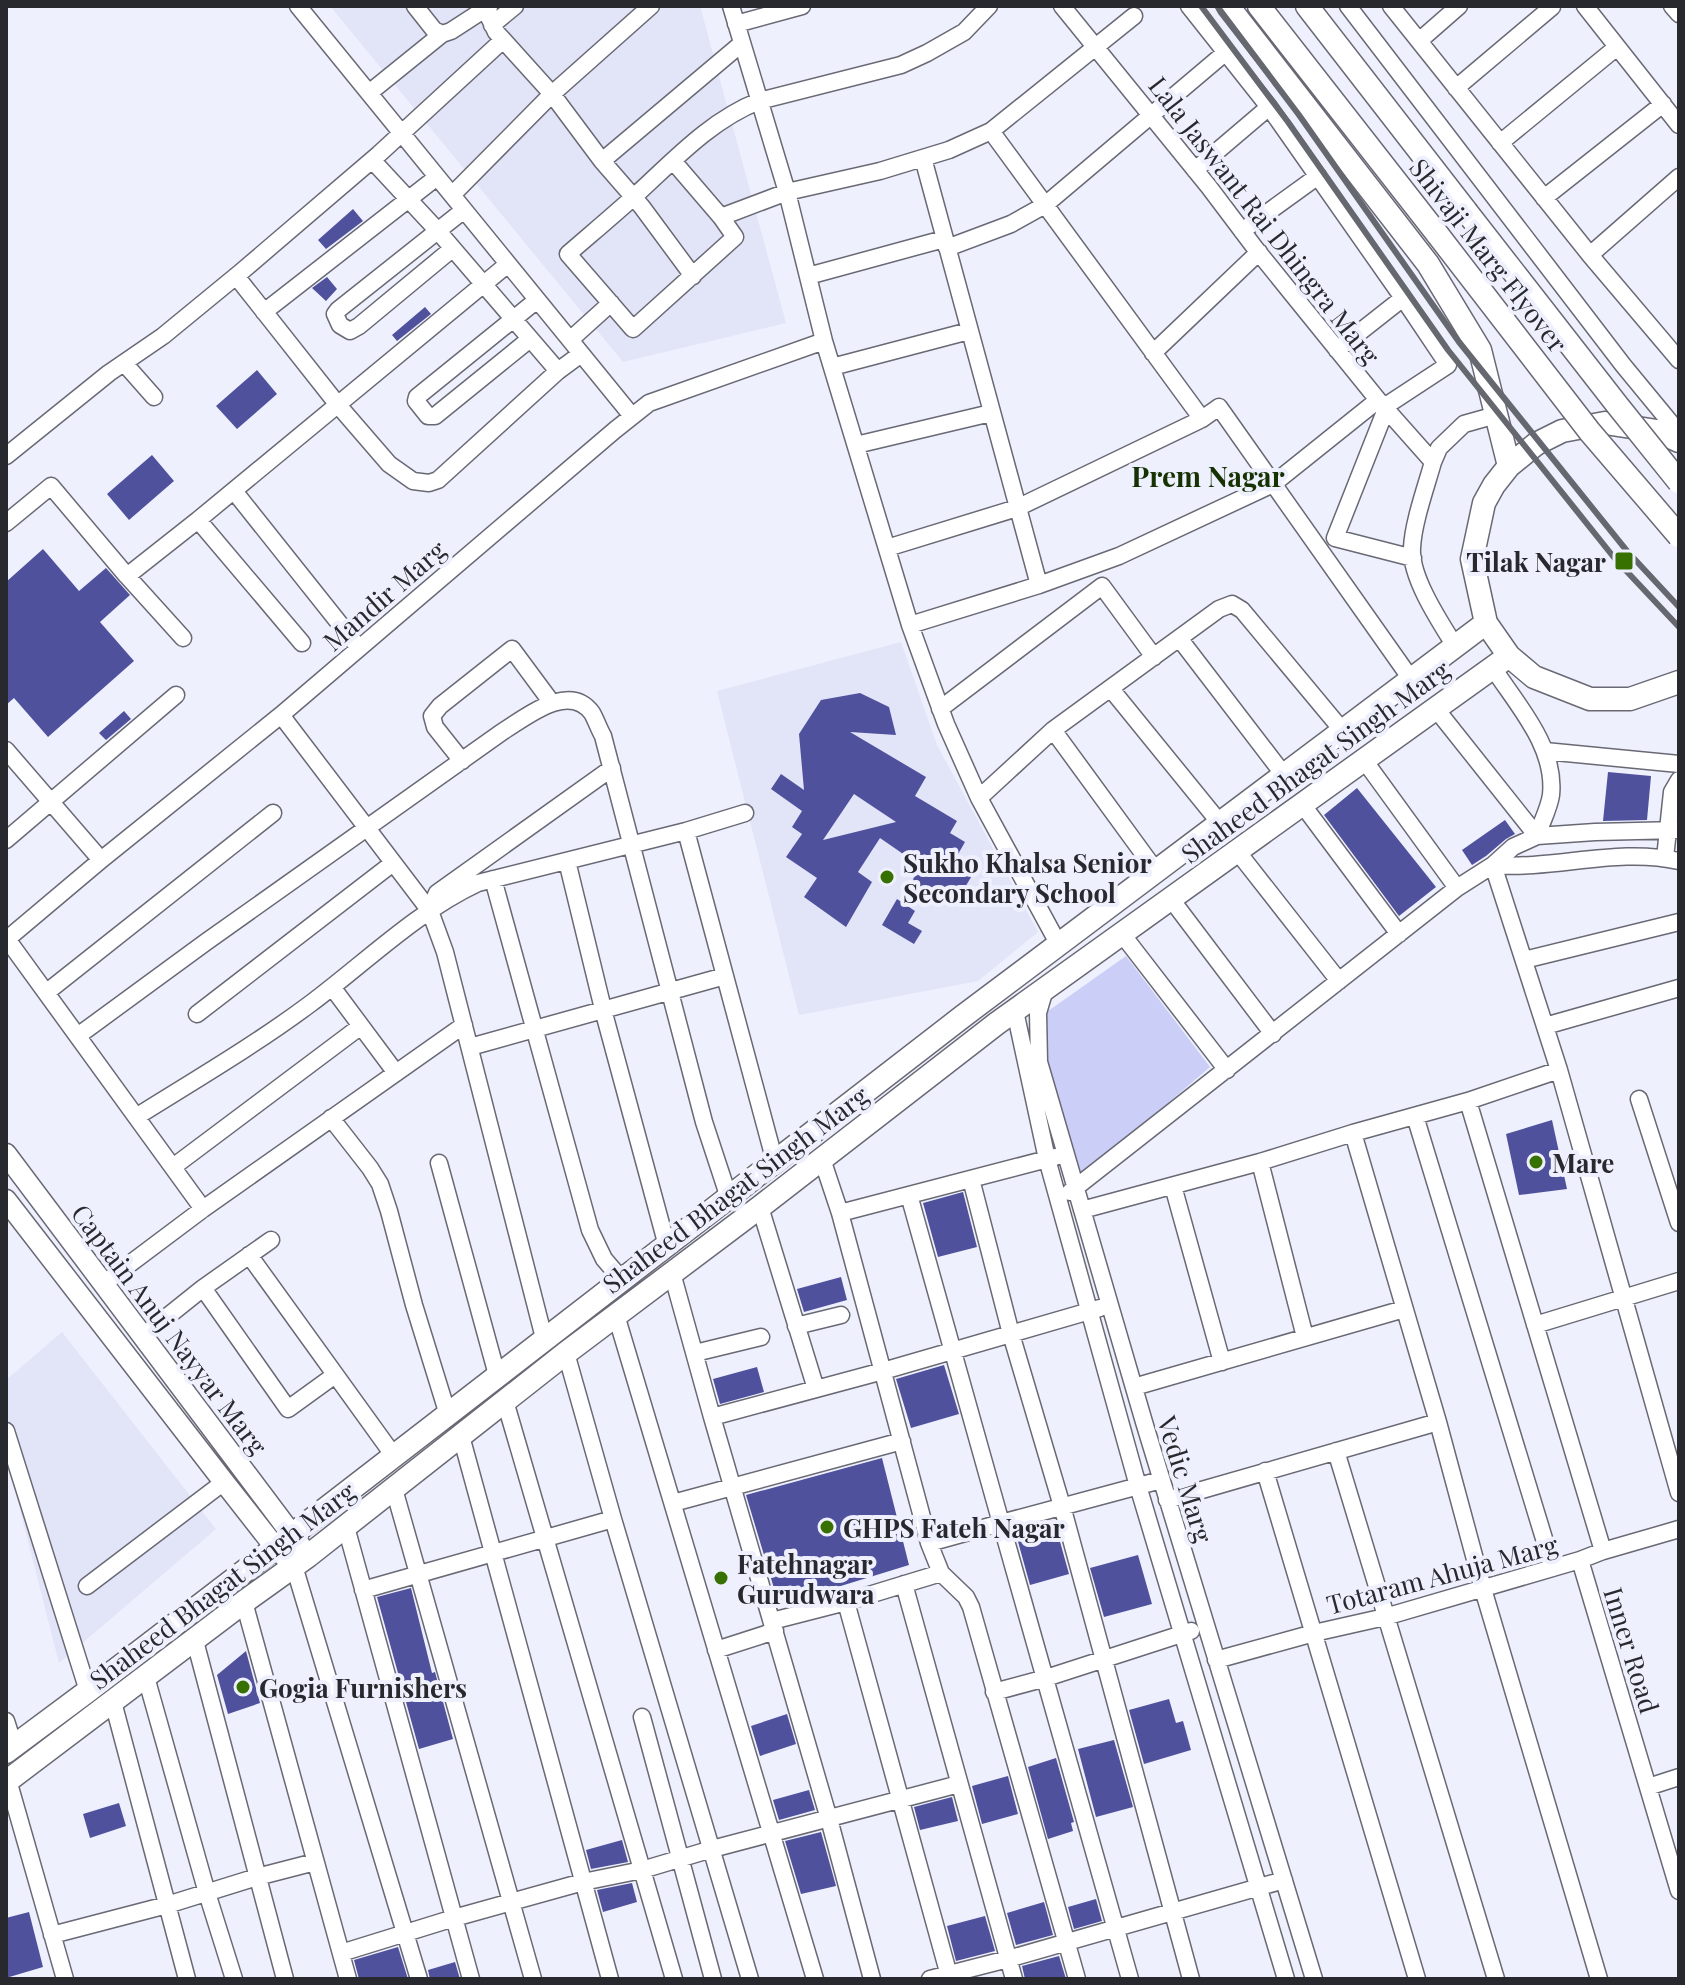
<svg xmlns="http://www.w3.org/2000/svg" width="1685" height="1985" font-family="'Playfair Display',serif">
  <rect width="100%" height="100%" fill="#eef0fd"/>
  <path fill="#e2e4f8" d="M330 6H700L786 323 623 362Z
    M901 642 937 745 1038 932 978 981 799 1015 717 691Z
    M62 1332 216 1529 59 1663 6 1455V1380Z"/>
  <path fill="#cbcff7" d="M1126 956 1210 1067 1071 1186 1028 1094 1034 1021Z"/>
  <path fill="#50519d" fill-rule="evenodd" d="M353 209 363 221 326 249 318 240Z
    M327 277 337 289 326 301 312 288Z
    M425 307 431 314 397 341 392 335Z
    M257 370 277 394 237 429 216 406Z
    M152 455 174 481 129 520 107 494Z
    M43 549 79 591 106 568 130 595 100 622 134 661 48 737 14 698 6 705V582Z
    M860 693 889 707 896 735 850 732 926 777 915 796 957 821 950 833 965 842 957 856 977 867 954 906 927 890 922 898 913 879 922 867 880 838 858 872 872 882 846 927 804 897 817 878 786 857 802 834 792 827 802 811 771 789 781 774 804 790 799 734 821 700ZM854 794 896 822 823 840Z
    M124 711 131 719 106 740 99 733Z
    M1608 772 1651 776 1647 820 1603 821Z
    M1357 788 1436 887 1399 916 1324 815Z
    M1505 820 1515 834 1506 839 1486 856 1472 865 1462 850Z
    M897 899 915 911 908 923 922 931 914 944 882 925Z
    M1552 1120 1567 1189 1519 1195 1506 1134Z
    M963 1192 977 1247 938 1257 923 1203Z
    M841 1277 847 1300 804 1312 797 1289Z
    M944 1365 959 1414 911 1428 896 1379Z
    M757 1367 764 1392 720 1404 713 1379Z
    M882 1458 909 1565 779 1605 746 1495Z
    M1054 1520 1069 1574 1030 1585 1015 1531Z
    M1138 1555 1152 1604 1104 1617 1090 1568Z
    M411 1588 432 1673 435 1672 453 1739 419 1749 377 1597Z
    M246 1651 260 1703 228 1714 217 1675Z
    M1169 1699 1176 1723 1183 1721 1191 1750 1144 1764 1129 1710Z
    M787 1714 796 1744 760 1756 751 1726Z
    M1114 1740 1133 1807 1096 1817 1078 1749Z
    M1056 1758 1074 1822 1071 1823 1073 1831 1048 1839 1028 1767Z
    M1008 1776 1018 1814 982 1824 972 1786Z
    M809 1790 815 1810 779 1820 773 1800Z
    M952 1797 958 1821 920 1830 914 1807Z
    M119 1803 126 1826 90 1838 83 1814Z
    M821 1832 836 1886 801 1894 785 1841Z
    M622 1840 628 1862 591 1869 586 1850Z
    M632 1883 637 1902 603 1912 597 1890Z
    M1096 1899 1102 1921 1074 1929 1068 1907Z
    M1044 1902 1053 1935 1016 1945 1007 1913Z
    M29 1912 43 1967 6 1978V1918Z
    M985 1916 995 1951 956 1961 947 1926Z
    M398 1947 408 1979H359L354 1960Z
    M1059 1956 1066 1979H1025L1022 1966Z
    M455 1962 460 1979H430L428 1970Z"/>
  <g fill="none" stroke-linecap="round" stroke-linejoin="round">
    <defs>
      <path id="minor" d="M298 6 632 416
        M415 6 434 30 442 34 451 31 488 7
        M489 6 488 15 496 32 552 94 602 161 642 207 693 276
        M731 6 787 192 824 341 910 625 946 724 979 798 1059 945
        M1062 6 1209 187 1255 248 1378 400 1433 462
        M1189 6 1269 107 1403 298 1448 365 1384 407
        M1348 6 1623 365 1679 433
        M1391 6 1590 255 1679 360
        M1585 6 1679 125
        M1672 6 1679 14
        M736 24 802 6
        M492 25 515 6
        M1419 41 1459 6
        M1456 88 1552 7
        M369 93 442 34
        M991 131 1202 419
        M1500 143 1617 47
        M923 158 1039 585
        M372 160 437 230 558 371
        M602 161 741 44
        M673 161 721 217 735 237 633 329 568 254C591 234 615 214 638 193 675 159 711 120 759 101L901 65 927 53 964 32 989 6
        M1195 170 1269 107
        M452 195 552 94 651 6
        M1544 198 1663 104
        M721 217 787 192 880 171 949 150 991 131 1134 16
        M1242 231 1318 176
        M947 248 1011 224 1045 205 1226 52
        M452 249 359 326 350 331 340 325 335 314 338 310 464 210
        M1590 255 1679 177
        M236 276 338 405 389 464 413 481 429 483 438 480 558 371 581 354
        M808 276 944 239
        M264 312 437 177
        M530 339 435 416H428L416 401 417 397 537 300
        M570 340 611 303
        M1337 350 1403 298
        M1153 353 1259 252
        M124 363 154 397
        M832 367 969 331
        M1386 409 1335 538 1413 558
        M856 445 991 413
        M6 456 109 373 163 336 241 272 379 154 503 40
        M234 491 359 648
        M198 520 302 643
        M6 523 51 486 127 576 183 638
        M887 548 1017 508 1202 419 1219 407 1411 679
        M127 576 198 520 508 264
        M910 625 1039 585 1119 556 1273 484 1378 400
        M1179 638 1284 775
        M1455 646C1440 622 1410 577 1412 548 1413 523 1426 487 1433 462L1439 448 1464 424 1496 415
        M1493 668C1518 706 1556 747 1551 795 1549 809 1541 823 1537 836
        M1111 689 1220 823
        M940 709 1102 586 1154 657
        M1436 709 1537 836
        M281 715 430 911 445 952 544 1338
        M1053 730 1156 871
        M6 750 101 860
        M1545 751 1679 764
        M1364 760 1457 888
        M462 761 435 727 432 716 440 706 512 649 552 703
        M979 798 1053 730 1219 609 1232 604 1242 610 1342 730
        M1302 804 1399 934
        M686 831 775 1162
        M6 840 176 695
        M1237 851 1339 981
        M1665 858 1672 792 1679 780
        M567 861 605 1017 667 1246
        M1493 865 1559 1070 1679 1493
        M1493 865C1555 870 1618 847 1679 861
        M493 879 590 1230 604 1259 622 1280
        M1171 899 1273 1034
        M434 900 437 893 612 768
        M1122 934 1227 1070
        M7 939 203 1209
        M6 940 101 860 281 715 615 430 649 403 824 341
        M1524 960 1679 922
        M332 987 396 1073
        M1045 989 1038 1013 1039 1062 1144 1422 1314 1979
        M47 992 273 813
        M1015 1011 1047 1159 1138 1486 1286 1979
        M197 1014 393 863
        M1545 1026 1679 988
        M79 1035 206 942 502 732C525 718 569 681 592 713 596 720 599 729 603 736L704 1122 729 1198
        M470 1047 725 976
        M1639 1099 1679 1223
        M1468 1101 1603 1551
        M1415 1116 1553 1568
        M136 1117C195 1080 255 1045 310 1004 365 963 416 912 478 883L686 831 745 813
        M331 1118 370 1168 380 1184 389 1211 414 1305 448 1415
        M1353 1133 1438 1422 1483 1589 1599 1979
        M822 1159 840 1213 929 1543 941 1573 966 1597 971 1607 1077 1979
        M1260 1162 1305 1337
        M439 1163 497 1375
        M173 1167 361 1026
        M971 1179 1011 1334 1062 1506 1191 1979
        M1173 1186 1222 1362
        M1070 1192 1457 888 1493 865 1513 847 1537 836 1595 832 1679 830
        M909 1195 1001 1523 929 1543
        M760 1207 816 1389
        M1082 1210 1260 1162 1353 1133 1468 1101 1559 1070
        M840 1213 1055 1157
        M249 1255 394 1456
        M672 1273 712 1417
        M103 1284 203 1209 464 1025
        M203 1288 288 1409 335 1375
        M616 1315 815 1979
        M1535 1325 1679 1281
        M796 1326 841 1315
        M143 1336 203 1288 271 1240
        M566 1353 613 1519 750 1979
        M695 1353 761 1337
        M1134 1387 1404 1309
        M505 1401 674 1979
        M6 1431 88 1691
        M461 1436 610 1979
        M1336 1451 1496 1979
        M1265 1471 1417 1979
        M394 1489 533 1979
        M1167 1500 1438 1422
        M673 1503 902 1441
        M346 1527 471 1979
        M1580 1560 1679 1891
        M294 1566 419 1979
        M904 1584 1014 1979
        M87 1586 224 1482
        M363 1590 613 1519
        M244 1602 348 1979
        M846 1602 950 1979
        M772 1621 846 1602 941 1573
        M195 1641 285 1979
        M716 1650 775 1631
        M1216 1660 1314 1633 1385 1617 1580 1560 1603 1551 1679 1529
        M146 1677 207 1893 234 1979
        M994 1692 1046 1678 1191 1631
        M113 1702 187 1979
        M642 1717 713 1979
        M6 1721 14 1746
        M8 1780 65 1979
        M1648 1787 1679 1777
        M52 1935 167 1905 257 1877 315 1862
        M341 1953 454 1918 583 1882 642 1870 712 1849 959 1784
        M872 1979 829 1819 712 1417 883 1371 1100 1308
        M930 1979 1008 1959 1284 1880
        M1130 1979 1001 1523 1161 1480"/>
      <path id="tertiary" d="M6 1154 308 1556
        M6 1200 224 1482 275 1547 294 1566"/>
      <path id="secondary" d="M1228 6 1428 264 1480 350 1509 466
        M1259 6 1438 235
        M1307 6 1466 211
        M1679 441 1657 431 1605 423 1562 431 1536 444 1509 466 1494 485 1484 503 1472 559 1486 623 1509 656 1534 677 1590 699H1630L1679 682
        M6 1752 88 1691 293 1534 962 1017 1486 623
        M6 1782 244 1602 308 1556 566 1353 760 1207 996 1024 1509 656"/>
    </defs>
    <use href="#minor" stroke="#686974" stroke-width="19"/>
    <use href="#tertiary" stroke="#686974" stroke-width="23"/>
    <use href="#secondary" stroke="#686974" stroke-width="25"/>
    <use href="#minor" stroke="#fff" stroke-width="16"/>
    <use href="#tertiary" stroke="#fff" stroke-width="20"/>
    <use href="#secondary" stroke="#fff" stroke-width="22"/>
    <path stroke="#66686f" stroke-width="6" d="M1201 6 1288 122 1448 350 1616 560 1679 627
      M1217 6 1299 115 1459 342 1627 551 1679 607"/>
    <defs>
      <path id="secondary-bridge" d="M1466 211 1618 406 1679 482
        M1438 235 1590 432 1679 536"/>
    </defs>
    <use href="#secondary-bridge" stroke="#686974" stroke-width="25" stroke-linecap="butt"/>
    <use href="#secondary-bridge" stroke="#fff" stroke-width="22"/>
  </g>
  <g fill="#367101" stroke="#eef0fd" stroke-width="3">
    <rect x="1614" y="551" width="20" height="20" rx="4"/>
    <circle cx="887" cy="877" r="8"/>
    <circle cx="1536" cy="1162" r="8"/>
    <circle cx="827" cy="1527" r="8"/>
    <circle cx="721" cy="1578" r="8"/>
    <circle cx="243" cy="1687" r="8"/>
  </g>
  <g text-anchor="middle" dominant-baseline="central" stroke-width="8" stroke-linejoin="round" paint-order="stroke">
    <g font-size="26" fill="#28292e" stroke="#eef0fd">
      <text transform="translate(1265 220) rotate(52)">Lala Jaswant Rai Dhingra Marg</text>
      <text transform="translate(1489 255) rotate(52)">Shivaji Marg Flyover</text>
      <text transform="translate(384 595) rotate(-41)">Mandir Marg</text>
      <text transform="translate(1315 761) rotate(-36)">Shaheed Bhagat Singh Marg</text>
      <text transform="translate(735 1189) rotate(-37)">Shaheed Bhagat Singh Marg</text>
      <text transform="translate(170 1329) rotate(53)">Captain Anuj Nayyar Marg</text>
      <text transform="translate(1186 1479) rotate(73)">Vedic Marg</text>
      <text transform="translate(1442 1574) rotate(-15)">Totaram Ahuja Marg</text>
      <text transform="translate(222 1585) rotate(-37)">Shaheed Bhagat Singh Marg</text>
      <text transform="translate(1632 1650) rotate(73)">Inner Road</text>
    </g>
    <g font-size="26" font-weight="bold" fill="#28292e" stroke="#eef0fd" text-anchor="start">
      <text x="1606" y="561" text-anchor="end">Tilak Nagar</text>
      <text x="903" y="862">Sukho Khalsa Senior<tspan x="903" dy="30">Secondary School</tspan></text>
      <text x="1552" y="1162">Mare</text>
      <text x="843" y="1527">GHPS Fateh Nagar</text>
      <text x="737" y="1563">Fatehnagar<tspan x="737" dy="30">Gurudwara</tspan></text>
      <text x="259" y="1687">Gogia Furnishers</text>
    </g>
    <g font-size="28" font-weight="bold" fill="#163203" stroke="#eef0fd">
      <text x="1208" y="475">Prem Nagar</text>
    </g>
  </g>
  <rect width="1685" height="1985" fill="none" stroke="#28292e" stroke-width="16"/>
</svg>
